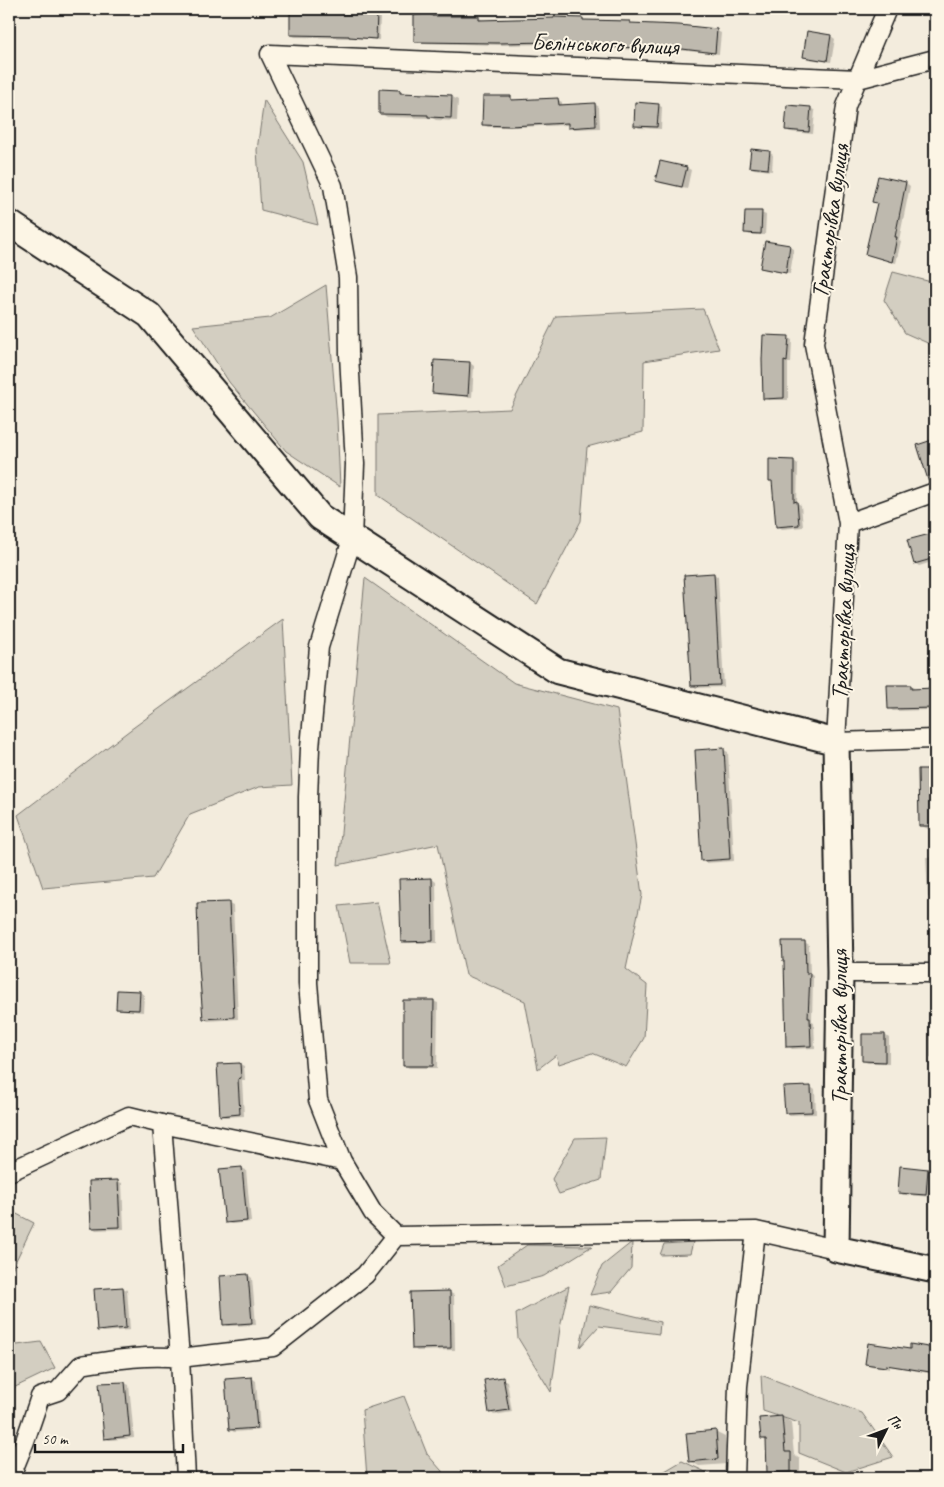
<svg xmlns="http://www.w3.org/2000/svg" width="944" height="1487" font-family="Caveat,sans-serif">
  <rect width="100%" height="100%" fill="#f3ecdd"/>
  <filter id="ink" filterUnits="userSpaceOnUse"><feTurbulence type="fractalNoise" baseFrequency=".02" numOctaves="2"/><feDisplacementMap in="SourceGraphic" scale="10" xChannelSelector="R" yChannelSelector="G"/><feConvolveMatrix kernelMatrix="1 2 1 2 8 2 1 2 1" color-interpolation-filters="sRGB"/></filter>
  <g filter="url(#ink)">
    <path fill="#d3cec1" stroke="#78756e" d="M264 100 303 162 318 225 261 210 257 150Z
      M893 272 935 283V315L932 345 905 333 884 300Z
      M326 285 337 419 340 487 286 451 229 382 193 326 270 318Z
      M703 309 719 349 644 361 643 432 587 447 581 521 537 604 378 495V415L510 409 556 316Z
      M365 578 514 683 617 710 642 895 626 969 647 985 644 1038 626 1067 592 1053 559 1064 556 1055 538 1069 525 1001 466 975 438 844 338 865Z
      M283 619 292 785 259 787 190 814 153 878 43 888 18 815 130 730Z
      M377 902 391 963H350L339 906Z
      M606 1137 601 1180 559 1194 552 1179 575 1138Z
      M9 1210 34 1223 9 1275Z
      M632 1242 631 1268 611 1292 590 1295 602 1266Z
      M693 1242 690 1254 660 1255 664 1244Z
      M527 1245 592 1246 544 1276 506 1286 498 1265Z
      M569 1286 560 1328 551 1392 518 1338 516 1314Z
      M589 1305 660 1322 659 1334 599 1326 580 1347Z
      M41 1342 55 1368 9 1390V1346Z
      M761 1375 862 1413 893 1457 846 1472 799 1453V1423L763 1411Z
      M404 1396 427 1454 448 1478H367L362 1410Z
      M682 1461 710 1474 690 1478H653Z"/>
    <path fill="#0003" d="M376 14 380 17 379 40 353 38 295 37 291 35Z
      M479 18 483 20 582 19 587 22 630 23 634 25 717 31 721 33 719 54 678 50V52H657L654 50 611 49 607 47 556 44 503 45 419 43 415 41Z
      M831 36 835 39 831 62 808 59 804 56Z
      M400 91 406 95 451 96 458 100 457 121 436 120 432 118 387 117 380 113Z
      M510 98 515 100H558L562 102V106L595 104 599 107 600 128 573 129 569 127V125L516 127H488L484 125Z
      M658 105 662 107 661 129 639 128 635 125Z
      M811 108 815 111 813 134 790 132 786 129Z
      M769 152 773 155 772 171 754 169 750 167Z
      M687 168 691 170 687 189 661 183 657 181Z
      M879 178 906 183 910 186 899 240 901 241 896 263 870 256 866 254 878 204 874 201Z
      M761 213 766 215 765 235H750L745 232Z
      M790 247 794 249 790 274 766 270 762 268Z
      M788 338 792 340 791 363H788V400H768L764 398Z
      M435 362 470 363 474 366 472 397 438 395 434 393Z
      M794 461 798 464 797 503 801 505 803 527 782 529 778 526 773 482 770 480Z
      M930 535 934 538 935 543V561L919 566 915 563Z
      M714 574 718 577 724 687 696 688 692 685 686 576Z
      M910 686 914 688V690H935V715L930 712V710L893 711 889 708Z
      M724 750 728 752 734 861 706 863 702 861Z
      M919 770H935V830H930L920 825Z
      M926 857H935V902L928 897Z
      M432 879 436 882 437 943H406L402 941Z
      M229 904 233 906 238 1019 208 1021 204 1018Z
      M805 942 809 945 810 974 813 976 812 1021 814 1022 815 1048 792 1049 788 1046Z
      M118 991 140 992 144 995 143 1012 121 1010 117 1008Z
      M433 1001 438 1003 437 1068H409L405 1065Z
      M929 1023H935V1060L930 1057Z
      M885 1035 889 1038V1063H868L863 1061Z
      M240 1064 244 1066 245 1080H242L244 1116 225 1117 221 1115 218 1066Z
      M811 1087 815 1090 816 1114 790 1115 786 1113Z
      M242 1168 246 1170 251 1222 231 1224 227 1222Z
      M901 1168 928 1170 932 1173V1176L935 1177V1197L903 1195 899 1192Z
      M117 1181 122 1183 124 1229 96 1230 92 1227Z
      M248 1275 252 1278 256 1325 228 1326 224 1324Z
      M123 1288 127 1290 130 1330 103 1332 99 1330Z
      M449 1292 454 1295 455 1350 417 1351 413 1348Z
      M933 1349 935 1350 934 1374 890 1366V1369L871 1366 867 1363 911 1350Z
      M252 1378 256 1381 260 1430 234 1432 230 1429Z
      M502 1379 507 1381 512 1412 494 1415 490 1412Z
      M125 1383 129 1385 134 1438 109 1440 105 1438Z
      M782 1417 791 1422 794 1455 800 1459V1478H772V1474L768 1472V1442L762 1438Z
      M715 1432 725 1437 727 1464 699 1466 690 1461Z"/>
    <path fill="#beb9ae" stroke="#1c1c1c" d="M351 12 377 13 376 39 349 37V36L290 35V13L350 14Z
      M432 14V16H479V20L554 18V17L583 18V20L630 21V23L679 25 717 29 715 53 674 48V50H651V48L606 47V45L553 43V42L498 43 414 42V15Z
      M807 31 831 35 827 61 803 57Z
      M379 89 400 90V93L452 95 451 118 428 117V115L379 114Z
      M483 96H511V100L558 98 559 105 595 103 596 126 568 128V123L510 126 482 125Z
      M635 102 659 104 657 127 634 126Z
      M787 105 811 107 809 132 785 130Z
      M751 149 770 151 768 169 749 167Z
      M660 161 687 167 682 187 655 181Z
      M878 176 906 182 895 237H897L892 262 865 254 877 203 872 202Z
      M745 211H762L761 234 744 233Z
      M765 241 790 245 786 273 760 268Z
      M763 335 789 336 787 362 784 361V398L763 399 762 360Z
      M434 360 470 362 468 396 432 393Z
      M935 439V482L929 483 917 445Z
      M769 459 794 460V502L797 501 799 525 776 527 772 481H769Z
      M930 534 935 558 914 564 907 540Z
      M714 573 720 685 691 686 684 575Z
      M887 685H911V689L935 688V708L888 709Z
      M724 748 730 859 701 861 695 750Z
      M918 769H935V826H919Z
      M432 878 433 941 401 942 399 879Z
      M229 902 234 1017 203 1019 199 966 197 903Z
      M782 941H805L806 973H810L808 1018H810L811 1046 786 1047 784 961H783Z
      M117 990 140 991 139 1010 116 1009Z
      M403 1000H434L433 1066H403Z
      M862 1034H885V1062L862 1061Z
      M240 1063 241 1078 238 1079 240 1114 220 1116 217 1064Z
      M811 1086 812 1112 785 1113 783 1087Z
      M900 1166 928 1169 926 1195 898 1193Z
      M242 1167 247 1221 225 1223 219 1169Z
      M118 1180 120 1227 91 1228 89 1181Z
      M248 1274 252 1323 223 1325 220 1276Z
      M123 1287 126 1328 97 1331 94 1289Z
      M450 1291 451 1348 412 1349 410 1292Z
      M868 1343 910 1349V1344L934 1348 930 1372 886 1365V1367L865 1364Z
      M252 1377 257 1428 229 1430 225 1379Z
      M503 1377 509 1410 489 1413 484 1380Z
      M125 1382 130 1436 104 1439 99 1383Z
      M782 1416 785 1452H791V1472L767 1473 766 1439H761L759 1418Z
      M716 1430 718 1459 689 1462 686 1433Z"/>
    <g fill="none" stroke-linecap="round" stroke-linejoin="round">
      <defs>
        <path id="minor" d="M887 9 846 106 814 344 848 523 836 742 935 739
          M848 523 935 492
          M840 973H935
          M162 1124 180 1358 186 1478
          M9 1172 129 1116 162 1124 342 1161
          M836 1249 756 1231 396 1236 373 1213 342 1161 318 1100 308 983V797L310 748 319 647 352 539 355 464 349 355 348 277 333 186 270 54 858 79 935 59
          M10 1478 25 1441 40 1397 58 1391 81 1365C113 1360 148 1354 180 1358L273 1347 365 1275 396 1236
          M735 1478 738 1386 756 1231"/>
        <path id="secondary" d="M9 223 149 315 320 517 558 671 836 742 840 973 836 1249 935 1270"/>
      </defs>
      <use href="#minor" stroke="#1c1c1c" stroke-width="21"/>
      <use href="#secondary" stroke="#1c1c1c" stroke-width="29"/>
      <use href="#minor" stroke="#fcf5e5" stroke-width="18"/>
      <use href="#secondary" stroke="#fcf5e5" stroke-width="25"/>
    </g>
  </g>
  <g text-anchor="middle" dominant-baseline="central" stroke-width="4" stroke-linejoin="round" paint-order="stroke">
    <g font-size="24" fill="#1c1c1c" stroke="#fcf5e5">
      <text transform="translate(605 44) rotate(2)">Бєлінського вулиця</text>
      <text transform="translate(830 221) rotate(-82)">Тракторівка вулиця</text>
      <text transform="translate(843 622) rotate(-87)">Тракторівка вулиця</text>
      <text transform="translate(839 1027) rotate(-90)">Тракторівка вулиця</text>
    </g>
  </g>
  <rect width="944" height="1487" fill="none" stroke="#fcf5e5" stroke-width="30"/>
  <rect x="15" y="15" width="914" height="1457" fill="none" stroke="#1c1c1c" stroke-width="2" filter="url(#ink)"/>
  <g transform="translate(886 1430) rotate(48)" stroke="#fcf5e5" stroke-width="4" paint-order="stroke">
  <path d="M0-4L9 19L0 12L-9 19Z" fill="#1c1c1c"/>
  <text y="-8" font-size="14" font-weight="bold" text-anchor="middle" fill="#1c1c1c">Пн</text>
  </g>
  <path d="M35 1444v8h148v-8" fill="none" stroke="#1c1c1c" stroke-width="2.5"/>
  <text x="42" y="1444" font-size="15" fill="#1c1c1c" stroke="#fcf5e5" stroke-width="4" paint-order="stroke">50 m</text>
</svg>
